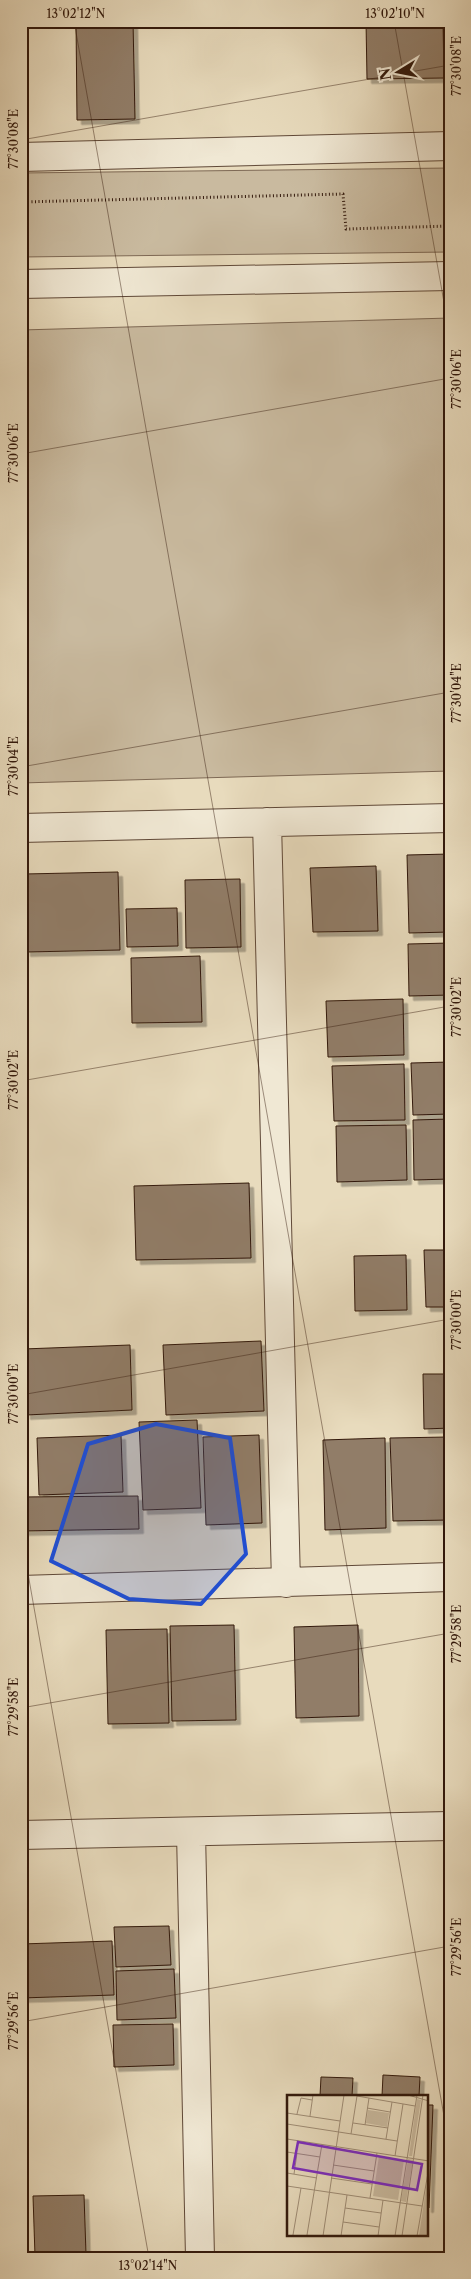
<svg xmlns="http://www.w3.org/2000/svg" width="471" height="2279" font-family="'Libre Caslon Text',serif">
  <defs>
    <filter id="shadow"><feDropShadow dx="4.5" dy="4.5" stdDeviation="0" flood-color="#0004"/></filter>
  </defs>
  <rect width="100%" height="100%" fill="#e8dbbd"/>
  <filter id="stains"><feTurbulence type="fractalNoise" baseFrequency=".004" numOctaves="4"/><feColorMatrix values="0 0 0 0 .2 0 0 0 0 .09 0 0 0 0 .02 0 0 0 .5 -.17"/></filter>
  <radialGradient id="worn" r=".72"><stop offset=".6" stop-color="#630" stop-opacity="0"/><stop offset="1" stop-color="#630" stop-opacity=".3"/></radialGradient>
  <path fill="#c9ba9f" stroke="#7e6955" d="M450 168V252L21 257V173Z
    M450 318V771L21 783V330Z"/>
  <path fill="#917d68" stroke="#32180b" filter="url(#shadow)" d="M76 21H133L135 119 77 120Z
    M366 21H443L444 78 367 79Z
    M450 854V932L409 933 407 855Z
    M376 866 378 931 313 932 310 868Z
    M118 872 120 950 26 952 24 874Z
    M240 879 241 947 186 948 185 880Z
    M177 908 178 946 127 947 126 909Z
    M450 943V995L409 996 408 944Z
    M200 956 202 1022 132 1023 131 958Z
    M403 999 404 1055 328 1057 326 1001Z
    M450 1062V1114L413 1115 411 1063Z
    M404 1064 405 1120 334 1121 332 1066Z
    M450 1119V1179L414 1180 413 1120Z
    M406 1125 407 1180 337 1182 336 1126Z
    M249 1183 251 1258 136 1260 134 1186Z
    M424 1250H450V1307H426Z
    M406 1255 407 1310 355 1311 354 1256Z
    M261 1341 264 1411 166 1415 163 1345Z
    M130 1345 132 1410 26 1415 23 1349Z
    M423 1374H450V1428L424 1429Z
    M197 1420 201 1508 143 1510 139 1422Z
    M121 1435 123 1492 39 1495 37 1438Z
    M259 1435 262 1523 206 1525 203 1437Z
    M448 1437 450 1520 393 1521 390 1438Z
    M385 1438 386 1528 325 1530 323 1440Z
    M138 1496 139 1529 21 1531V1497Z
    M234 1625 236 1720 172 1721 170 1626Z
    M358 1625 359 1716 296 1718 294 1627Z
    M167 1629 169 1723 108 1724 106 1630Z
    M169 1926 171 1965 116 1967 114 1927Z
    M112 1941 114 1995 21 1998V1944Z
    M174 1969 176 2018 117 2020 116 1971Z
    M173 2024 174 2065 114 2067 113 2025Z
    M383 2075 420 2077 419 2096H382Z
    M321 2077 353 2078 352 2096H320Z
    M427 2105H433L429 2208H427Z
    M84 2195 86 2254 35 2256 33 2196Z"/>
  <g fill="none" stroke-linecap="round" stroke-linejoin="round">
    <defs>
      <path id="minor" d="M21 157 450 146
        M21 284 450 276
        M267 822 286 1583
        M21 828 450 818
        M21 1590 450 1577
        M191 1832 200 2258
        M21 1835 450 1826"/>
    </defs>
    <use href="#minor" stroke="#604938" stroke-width="30"/>
    <path stroke="#32180b" stroke-width="3" stroke-dasharray="1 2.5" stroke-linecap="butt" d="M21 202 343 194 346 229 450 226"/>
    <use href="#minor" stroke="#f0e8d4" stroke-width="28"/>
  </g>
  <path fill="#1d4ed8" fill-opacity="0.2" stroke="#1d4ed8" stroke-width="4" stroke-linejoin="round" d="M156 1424 230 1438 246 1554 201 1604 129 1599 51 1561 88 1444Z"/>
  <path fill="none" stroke="#32180b" stroke-width="1" stroke-opacity="0.45" d="M74 21 450 2150M394 21 450 336M21 140 450 65M21 454 450 378M21 767 450 692M21 1081 450 1006M21 1395 450 1319M21 1534 149 2258M21 1708 450 1633M21 2022 450 1946"/>
  <g transform="translate(287 2095)">
    <rect width="141" height="141" fill="#e8dbbd"/>
    <path d="M130 4 134 5 125 61H122ZM81 15 102 18 100 32 79 28ZM92 61 117 65 111 105 86 101ZM121 64 126 65 119 107 114 106ZM141 80V141H132Z" fill="#c9ba9f"/>
    <path fill="none" stroke="#9f8d76" stroke-width="1" d="M121 0 142 6M70 1 128 11M80 13 103 17M0 18 53 26M10 19 14 3 25 5M23 21 26 0M66 28 101 33M0 29 110 46M78 30 82 3M64 39 70 1M0 44 142 66M99 44 105 7M0 57 33 62M108 61 116 9M46 70 87 76M0 78 30 83M7 79 10 58M44 83 85 89M0 91 135 111M83 103 90 58M58 113 94 118M56 127 92 132M6 140 14 93M20 140 35 49M36 141 57 0M54 141 60 100M91 141 96 105M108 141 130 0M115 141 136 0M130 141 142 72"/>
    <path fill="#7b2cbf" fill-opacity="0.15" stroke="#7b2cbf" stroke-width="2.5" d="M11 47 135 69 130 95 6 73Z"/>
    <rect width="141" height="141" fill="none" stroke="#32180b" stroke-width="2.5"/>
  </g>
  <rect width="471" height="2279" fill="none" stroke="#e8dbbd" stroke-width="55"/>
  <g transform="translate(398 72) rotate(260)" stroke="#f0e8d4" stroke-width="4" paint-order="stroke">
  <path d="M0-4L9 19L0 12L-9 19Z" fill="#32180b"/>
  <text y="-8" font-size="14" font-weight="bold" text-anchor="middle" fill="#32180b">N</text>
  </g>
  <rect x="28" y="28" width="416" height="2224" fill="none" stroke="#32180b" stroke-width="2"/>
  <g font-size="12" text-anchor="middle" fill="#32180b">
    <text x="76" y="18">13°02'12"N</text>
    <text x="395" y="18">13°02'10"N</text>
    <text transform="translate(457 66) rotate(-90)" y="4">77°30'08"E</text>
    <text transform="translate(14 139) rotate(-90)" y="4">77°30'08"E</text>
    <text transform="translate(457 379) rotate(-90)" y="4">77°30'06"E</text>
    <text transform="translate(14 453) rotate(-90)" y="4">77°30'06"E</text>
    <text transform="translate(457 693) rotate(-90)" y="4">77°30'04"E</text>
    <text transform="translate(14 766) rotate(-90)" y="4">77°30'04"E</text>
    <text transform="translate(457 1007) rotate(-90)" y="4">77°30'02"E</text>
    <text transform="translate(14 1080) rotate(-90)" y="4">77°30'02"E</text>
    <text transform="translate(457 1320) rotate(-90)" y="4">77°30'00"E</text>
    <text transform="translate(14 1394) rotate(-90)" y="4">77°30'00"E</text>
    <text transform="translate(457 1634) rotate(-90)" y="4">77°29'58"E</text>
    <text transform="translate(14 1707) rotate(-90)" y="4">77°29'58"E</text>
    <text transform="translate(457 1947) rotate(-90)" y="4">77°29'56"E</text>
    <text transform="translate(14 2021) rotate(-90)" y="4">77°29'56"E</text>
    <text x="148" y="2270">13°02'14"N</text>
  </g>
  <rect width="100%" height="100%" filter="url(#stains)"/>
  <rect width="100%" height="100%" fill="url(#worn)"/>
</svg>
